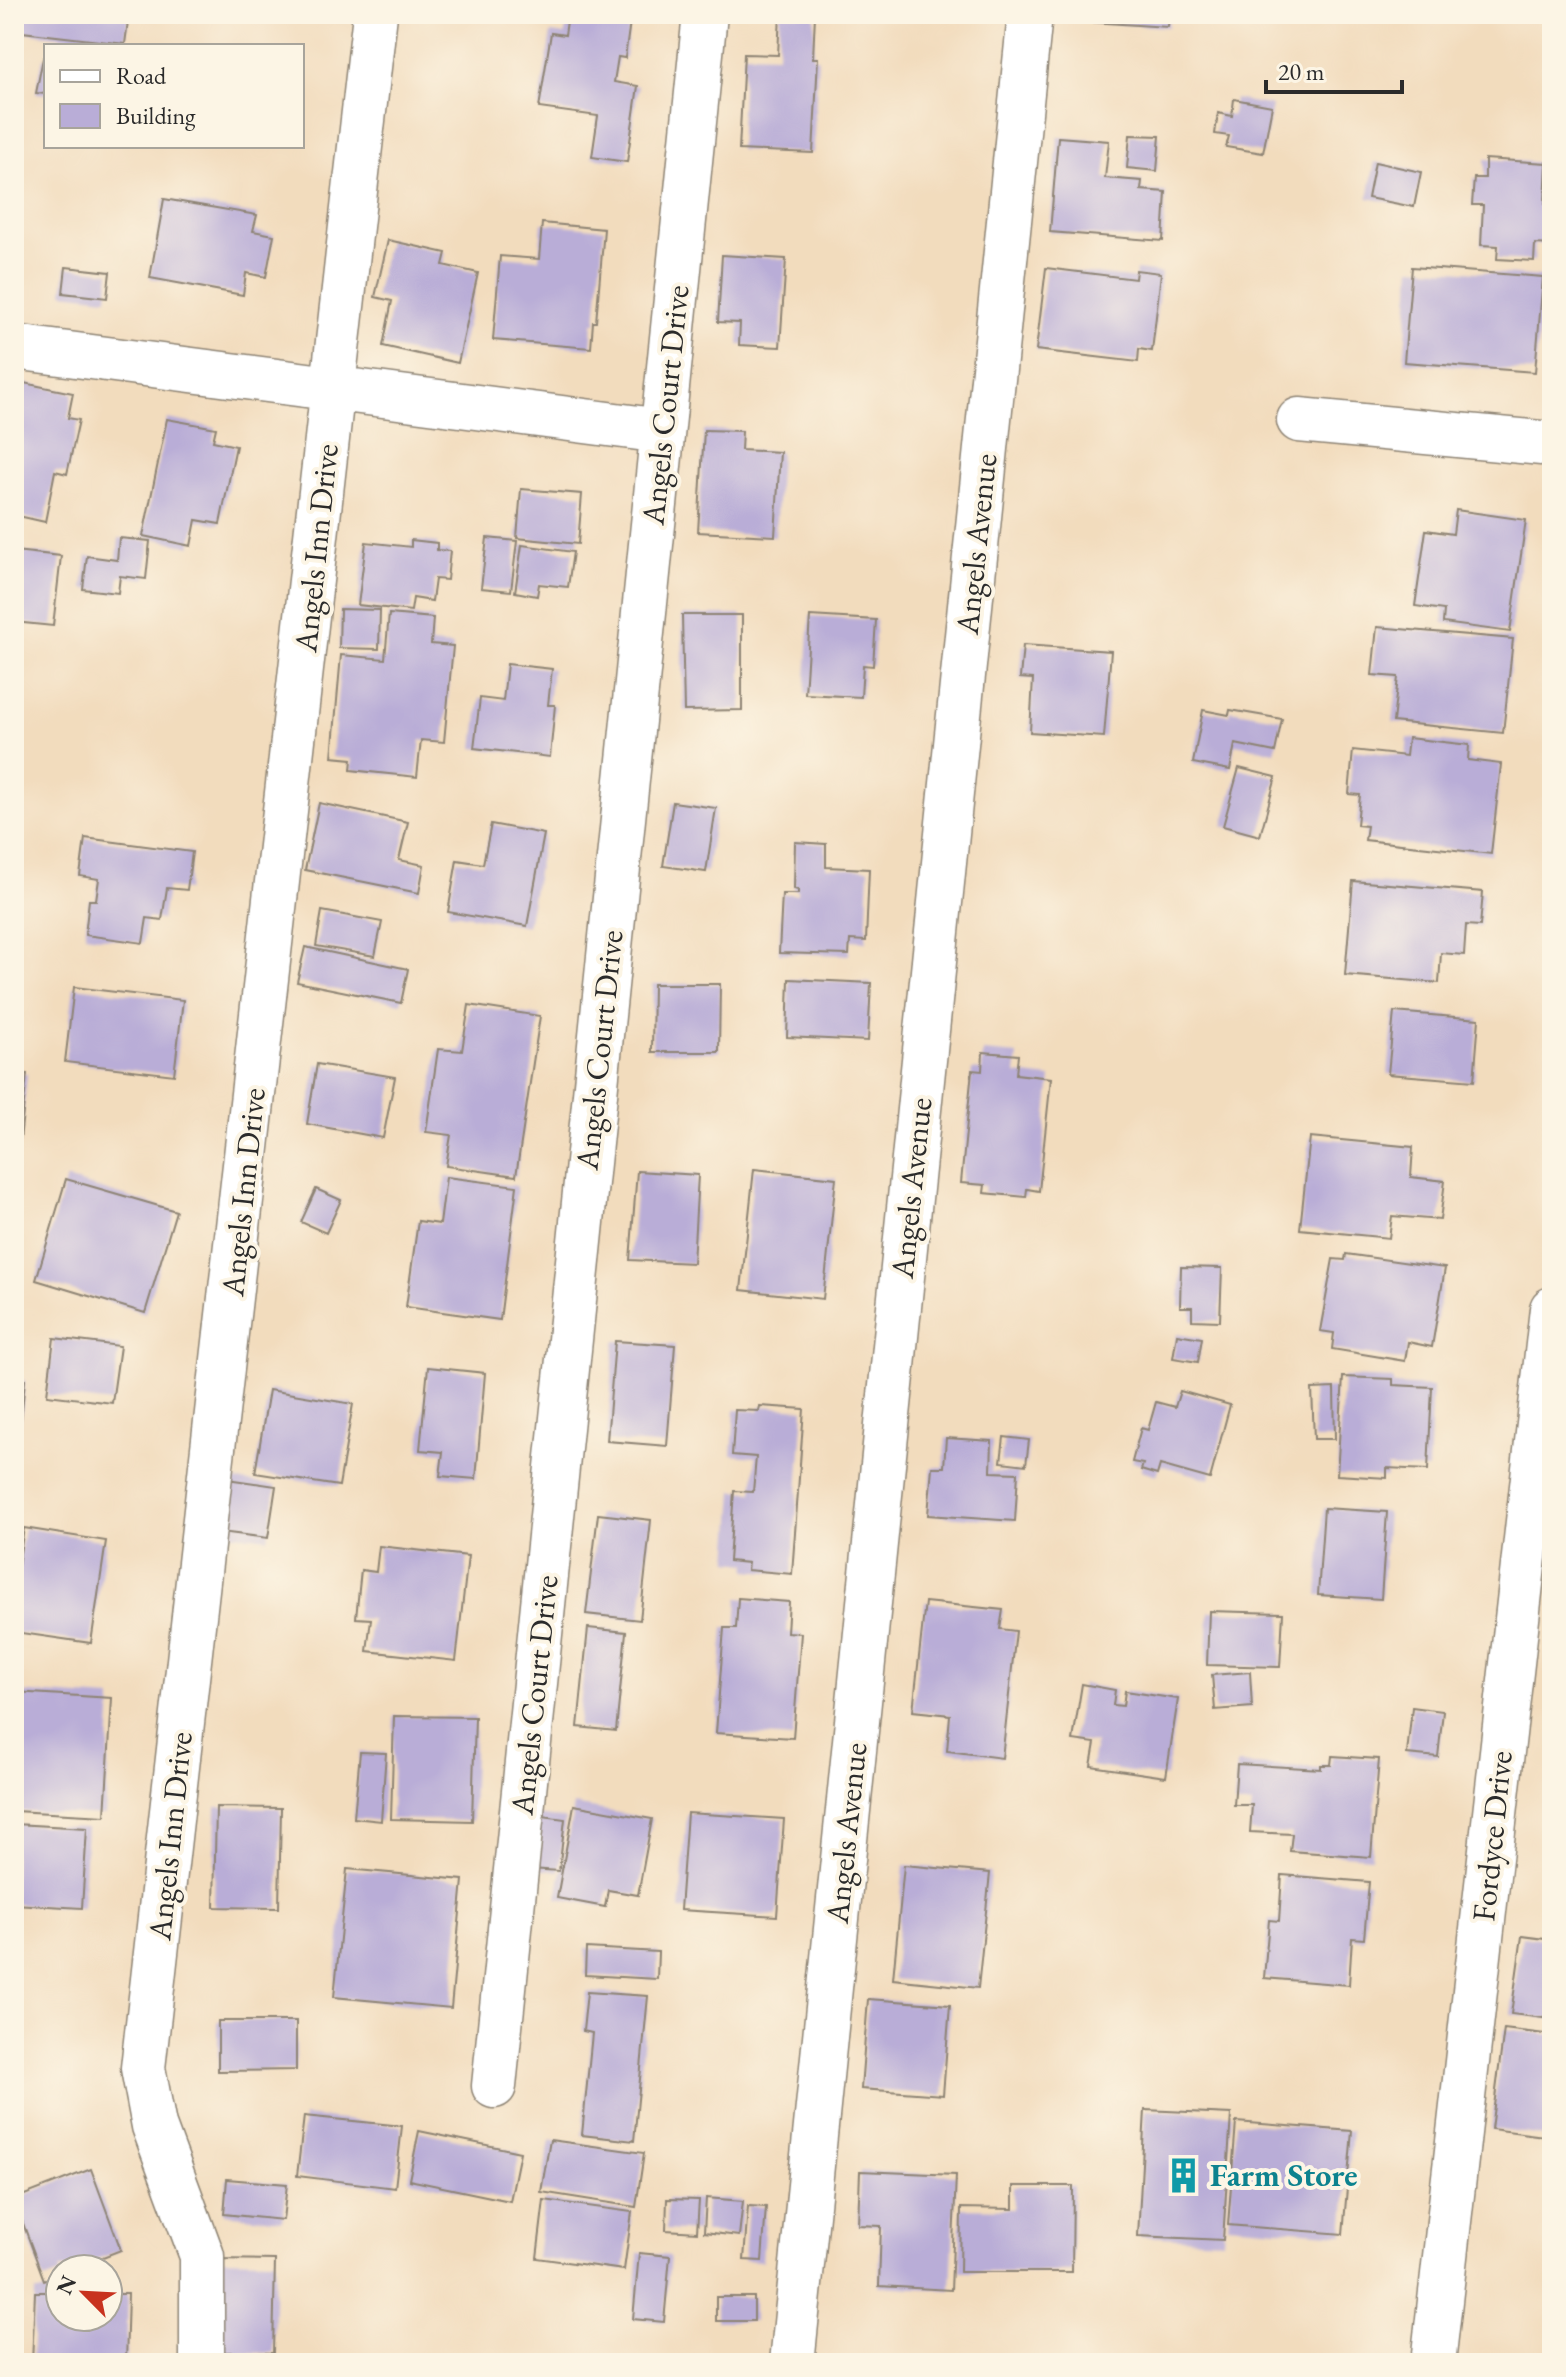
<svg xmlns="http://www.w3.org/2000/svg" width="1566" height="2377" font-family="'EB Garamond',serif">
  <rect width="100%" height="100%" fill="#fcf5e5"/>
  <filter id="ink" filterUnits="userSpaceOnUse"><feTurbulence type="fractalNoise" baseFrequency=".0125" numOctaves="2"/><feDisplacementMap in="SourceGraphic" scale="16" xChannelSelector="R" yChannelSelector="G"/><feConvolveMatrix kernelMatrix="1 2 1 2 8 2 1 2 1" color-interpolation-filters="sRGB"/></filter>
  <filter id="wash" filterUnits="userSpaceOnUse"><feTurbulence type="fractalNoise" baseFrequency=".006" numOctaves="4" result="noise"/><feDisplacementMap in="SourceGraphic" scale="32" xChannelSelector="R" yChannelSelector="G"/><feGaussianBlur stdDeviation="1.8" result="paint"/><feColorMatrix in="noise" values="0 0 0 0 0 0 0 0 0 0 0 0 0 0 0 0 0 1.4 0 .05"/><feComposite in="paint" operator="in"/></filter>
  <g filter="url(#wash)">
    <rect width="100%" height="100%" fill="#f2dcbd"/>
    <g id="blocks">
      <path fill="#b9add7" d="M14 14H129L125 44 14 31Z
        M568 14H631L625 58 618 57 614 82 638 86 627 162 592 157 598 116 539 108 551 33 565 35Z
        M780 14 815 15 813 58H818L813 153 739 150 744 54 778 55Z
        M1092 14H1169L1168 27 1091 22Z
        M43 58 46 59V94L36 93Z
        M1234 99 1272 106 1263 153 1226 147 1229 136 1215 134 1218 113 1232 116Z
        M1130 135 1160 136 1157 171 1127 168Z
        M1058 137 1109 141 1105 178 1142 181 1141 190 1166 192 1163 241 1050 232Z
        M1485 159 1547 163 1545 203H1552V245L1535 244 1534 261 1497 259 1498 246 1481 245 1483 205H1472L1474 178H1485Z
        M1375 162 1421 172 1414 207 1368 198Z
        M164 199 257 215 253 231 274 235 266 277 246 273 243 295 150 278Z
        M542 223 604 229 596 322H593L591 348 493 340 500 256 539 259Z
        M388 240 446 253 443 265 478 273 458 363 383 346 392 301 375 297Z
        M722 255 786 259 780 347 739 345 740 323 718 322Z
        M66 267 110 272 107 298 63 293Z
        M1412 267 1543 277 1535 372 1404 362Z
        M1046 268 1135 279 1136 270 1161 273 1152 351 1139 349 1138 362 1036 350Z
        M14 381 73 393 68 418 79 420 67 474 55 471 45 522 14 515Z
        M167 419 216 428 213 441 236 446 220 524 196 520 191 546 143 536Z
        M704 430 742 431 741 450 780 452 775 536 698 532Z
        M521 489 582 494 578 544 517 538Z
        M1456 510 1526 520 1510 632 1443 623 1444 610 1415 606 1426 530 1453 534Z
        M119 538 150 541 146 579 120 576 118 593 83 589 87 556 117 560Z
        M487 538 517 541 511 591 481 588Z
        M411 540 437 543V550L450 551 447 580 435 579 432 601 413 598 411 611 358 605 366 542 411 547Z
        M522 545 573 552 568 587 539 584 537 596 515 592Z
        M14 551 61 556 53 626 14 622Z
        M340 609 380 610 379 649 339 648Z
        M389 614 433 618 431 644 453 646 444 742 421 740 417 777 351 770 352 759 332 757 341 655 385 659Z
        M682 615H742V710L684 711Z
        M810 616 876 620 873 666 863 665 861 697 805 694Z
        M1377 627 1513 639 1503 733 1393 722 1398 677 1372 675Z
        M1023 645 1111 651 1104 737 1030 732 1033 679 1020 678Z
        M507 664 552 669 548 705H555L550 757 474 748 480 698 503 701Z
        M1203 710 1229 715 1230 710 1282 719 1275 752 1235 744 1230 770 1193 763Z
        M1408 738 1469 745 1468 760 1501 764 1491 854 1365 840 1367 826 1357 825 1360 795 1349 794 1353 750 1406 756Z
        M1239 768 1276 777 1260 836 1223 826Z
        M673 802 716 808 706 872 663 866Z
        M319 803 408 822 399 860 424 865 419 893 305 870Z
        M491 824 544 834 527 926 448 912 457 860 483 864Z
        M85 838 192 852 187 890 167 888 162 920 147 918 143 943 85 935 89 900H96L99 879 80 876Z
        M795 842 826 844V867L869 869 866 941 850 940 849 955 779 953 782 894H798V890L794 889Z
        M1353 881 1483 892 1480 926 1466 925 1464 955 1441 953 1439 983 1345 975Z
        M322 911 382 922 375 956 316 946Z
        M305 947 408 969 401 1003 297 982Z
        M789 979 871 983 868 1041 787 1037Z
        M653 984H720L719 1052H652Z
        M74 987 183 1000 174 1075 65 1062Z
        M469 1005 540 1016 516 1176 446 1166 451 1135 426 1132 438 1049 462 1051Z
        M1394 1012 1479 1019 1474 1081 1388 1074Z
        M983 1052 1018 1055 1016 1074 1051 1078 1039 1191 1027 1189 1026 1197 984 1193 985 1185 961 1183 972 1070 982 1071Z
        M317 1064 395 1077 383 1138 307 1124Z
        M14 1073 27 1074 17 1169H14Z
        M1310 1137 1413 1147 1411 1177 1445 1181 1440 1220 1392 1216 1389 1238 1300 1229Z
        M754 1169 836 1178 823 1299 741 1290Z
        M637 1171 698 1175 693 1263 630 1260Z
        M446 1177 517 1186 500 1320 406 1307 418 1221 440 1224Z
        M66 1179 176 1211 145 1313 36 1280Z
        M316 1189 341 1200 326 1233 301 1222Z
        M1346 1254 1445 1268 1432 1347 1408 1342 1405 1361 1332 1349 1334 1333 1320 1331 1333 1259 1345 1260Z
        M1181 1267 1222 1268 1220 1321 1192 1320V1307H1180Z
        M1177 1334 1202 1338 1198 1362 1173 1358Z
        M54 1338 120 1346 112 1403 47 1395Z
        M615 1341 675 1345 667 1446 607 1441Z
        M428 1367 485 1373 476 1479 440 1476 443 1452 420 1450Z
        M1343 1377 1393 1379V1385L1432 1387 1428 1470 1387 1468V1478L1337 1475Z
        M14 1380H25L19 1441 14 1440Z
        M1334 1388 1335 1439H1314L1312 1389Z
        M269 1390 353 1404 339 1486 255 1473Z
        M1180 1391 1230 1405 1210 1479 1160 1465 1157 1475 1141 1470 1143 1464 1132 1462 1141 1428 1148 1430 1156 1402 1175 1407Z
        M760 1406 804 1409 792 1574 747 1570 748 1563 729 1561 734 1491 753 1492 756 1457 732 1455 735 1410 759 1411Z
        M1004 1437 1029 1440 1026 1465 1001 1462Z
        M946 1438 992 1441 991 1472 1018 1473 1015 1521 928 1515 932 1467H944Z
        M227 1479 276 1486 268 1538 220 1532Z
        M1324 1508 1387 1512 1381 1599 1318 1595Z
        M598 1514 651 1520 640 1620 586 1614Z
        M24 1528 106 1541 91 1643 14 1632V1591Z
        M379 1546 468 1556 456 1661 367 1651 371 1619 356 1618 361 1570 376 1572Z
        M738 1598 789 1602 787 1632 801 1633 793 1738 716 1733 724 1628H736Z
        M925 1602 1003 1610 1000 1629 1016 1631 1002 1758 947 1751 950 1715 913 1711Z
        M1209 1611 1283 1613 1280 1667 1207 1665Z
        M588 1628 626 1632 616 1731 578 1727Z
        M1250 1672 1252 1707 1215 1710 1212 1675Z
        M1082 1684 1115 1690 1113 1705 1123 1706 1125 1691 1178 1699 1166 1777 1091 1766 1095 1743 1073 1740Z
        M14 1692 112 1698 105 1816 14 1811Z
        M1412 1707 1443 1711 1438 1757 1407 1754Z
        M394 1716 475 1717 472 1821 391 1819Z
        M360 1752 386 1753 381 1821 354 1818Z
        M1332 1756 1379 1759 1371 1857 1290 1851 1292 1834 1250 1832 1252 1805H1234L1237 1764 1321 1769V1765H1331Z
        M574 1805 652 1819 638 1895 608 1890 605 1907 557 1898Z
        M216 1807 281 1808 279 1908 214 1907Z
        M687 1813 784 1819 777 1916 680 1910Z
        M536 1815 565 1819 559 1871 531 1869Z
        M14 1824 87 1828 82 1908 14 1904Z
        M904 1865 990 1873 978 1988 893 1979Z
        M347 1869 463 1880 451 2008 334 1997Z
        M1282 1875 1369 1882 1364 1939 1352 1938 1349 1985 1264 1978 1269 1920 1279 1921Z
        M1522 1936 1552 1940V2019L1511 2014Z
        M586 1948 658 1952 657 1979 585 1975Z
        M587 1992 648 1996 634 2141 582 2135 592 2033 583 2031Z
        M868 1999 950 2005 943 2095 861 2089Z
        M218 2021H296V2070L218 2071Z
        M1504 2029 1552 2035V2137L1491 2129Z
        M1145 2110 1231 2114 1223 2240 1138 2236Z
        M304 2116 402 2126 395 2188 297 2176Z
        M1236 2122 1352 2131 1343 2234 1228 2225Z
        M419 2131 520 2152 510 2201 409 2180Z
        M550 2140 644 2153 636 2207 541 2192Z
        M91 2169 121 2250 72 2269H60V2274L44 2280 14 2199Z
        M860 2171 956 2175 951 2290 879 2286 881 2226 858 2225Z
        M227 2179 287 2184 283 2220 224 2214Z
        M1013 2186H1073L1072 2272H960L961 2208 1013 2209Z
        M706 2198 743 2201 739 2236 704 2232Z
        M667 2199 699 2200 697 2232 666 2230Z
        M544 2200 632 2212 624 2270 537 2258Z
        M748 2206 766 2207 762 2261 744 2260Z
        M639 2253 670 2256 664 2322 633 2319Z
        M214 2259 275 2260 273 2353 213 2352Z
        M35 2292H60V2317H108V2294H128L126 2363H32Z
        M716 2297H754V2321H716Z"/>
    </g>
  </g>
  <g filter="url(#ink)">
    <use href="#blocks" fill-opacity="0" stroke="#8e8474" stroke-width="2"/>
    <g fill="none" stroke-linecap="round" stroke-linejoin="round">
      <defs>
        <path id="minor" d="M14 347 662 431
          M1299 420 1552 444
          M494 2086 705 14
          M202 2363V2256L154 2126 143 2068 375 14
          M792 2363 1030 14
          M1433 2363 1552 1309"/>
      </defs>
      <use href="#minor" stroke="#8e8474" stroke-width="47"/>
      <use href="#minor" stroke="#fff" stroke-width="44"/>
    </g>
  </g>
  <defs>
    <symbol id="building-bare" viewBox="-9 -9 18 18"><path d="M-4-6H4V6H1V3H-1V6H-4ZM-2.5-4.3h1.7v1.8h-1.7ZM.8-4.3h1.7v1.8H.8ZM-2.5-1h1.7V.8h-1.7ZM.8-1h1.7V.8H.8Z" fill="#0f9aa8" stroke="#fcf5e5" stroke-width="2.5" paint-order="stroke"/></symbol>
  </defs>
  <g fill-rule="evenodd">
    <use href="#building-bare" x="1158" y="2150" width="51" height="51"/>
  </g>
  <g text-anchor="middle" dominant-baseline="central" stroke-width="8" stroke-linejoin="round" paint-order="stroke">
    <g font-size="32" fill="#2b2b2b" stroke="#fcf5e5">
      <text transform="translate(665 405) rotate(-84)">Angels Court Drive</text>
      <text transform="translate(976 544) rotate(-84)">Angels Avenue</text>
      <text transform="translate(316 548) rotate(-84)">Angels Inn Drive</text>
      <text transform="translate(599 1050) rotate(-84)">Angels Court Drive</text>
      <text transform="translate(911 1188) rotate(-84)">Angels Avenue</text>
      <text transform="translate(243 1192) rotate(-84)">Angels Inn Drive</text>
      <text transform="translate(534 1695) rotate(-84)">Angels Court Drive</text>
      <text transform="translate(846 1833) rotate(-84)">Angels Avenue</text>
      <text transform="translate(170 1836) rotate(-84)">Angels Inn Drive</text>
      <text transform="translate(1492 1836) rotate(-84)">Fordyce Drive</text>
    </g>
    <g font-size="32" font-weight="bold" fill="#0d838f" stroke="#fcf5e5" text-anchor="start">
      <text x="1210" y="2175">Farm Store</text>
    </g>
  </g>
  <rect width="1566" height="2377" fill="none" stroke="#fcf5e5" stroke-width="48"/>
  <rect x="44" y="44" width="260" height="104" fill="#fcf5e5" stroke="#a8a49b" stroke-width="2"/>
  <rect x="60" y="70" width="40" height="12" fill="#ffffff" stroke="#a8a49b" stroke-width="2"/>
  <text x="116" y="84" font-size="24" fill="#2b2b2b">Road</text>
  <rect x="60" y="104" width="40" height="24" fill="#b9add7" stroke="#a8a49b" stroke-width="2"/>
  <text x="116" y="124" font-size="24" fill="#2b2b2b">Building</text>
  <g transform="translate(84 2293) rotate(294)"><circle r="38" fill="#fcf5e5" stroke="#a8a49b" stroke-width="2"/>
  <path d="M0-6L14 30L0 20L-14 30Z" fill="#c8321e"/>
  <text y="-12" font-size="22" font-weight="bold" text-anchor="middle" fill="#2b2b2b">N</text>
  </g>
  <path d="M1266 80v12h136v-12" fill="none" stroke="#2b2b2b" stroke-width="4"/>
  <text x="1278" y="80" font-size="24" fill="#2b2b2b" stroke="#fcf5e5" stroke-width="6" paint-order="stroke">20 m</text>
</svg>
